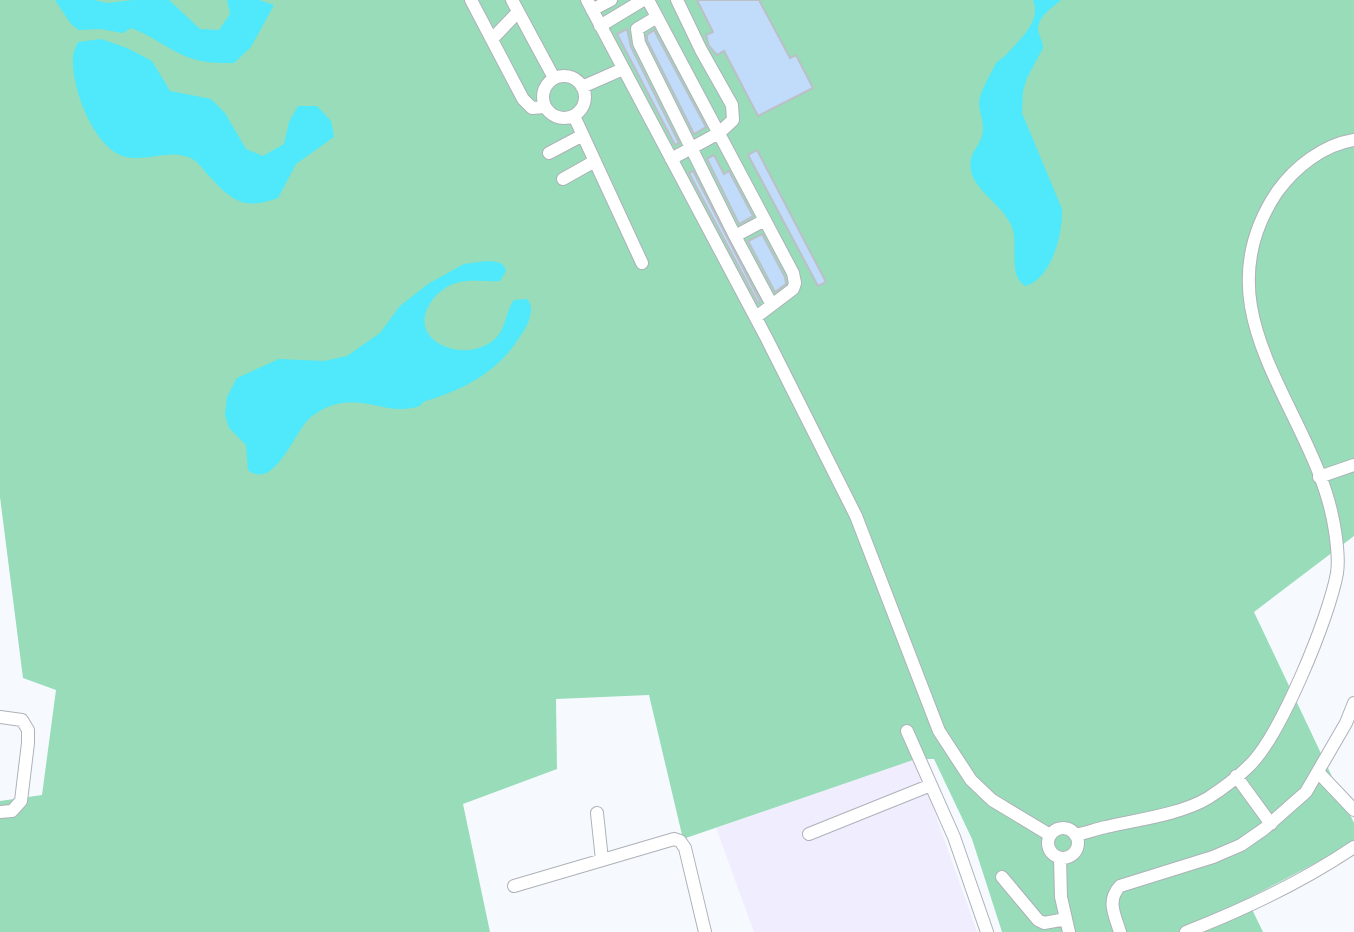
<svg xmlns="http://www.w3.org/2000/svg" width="1354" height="932" font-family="Manrope,sans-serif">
  <rect width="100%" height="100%" fill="#f6faff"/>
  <path fill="#f0edfe" d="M916 759 977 932H754L716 828Z"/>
  <path fill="#98dcb9" d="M0 0H1354V536L1254 612 1354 823V843L1247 899 1263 932H1002L972 839 934 759H916L683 839 649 695 556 699 557 769 463 804 490 932H0V801L42 795 56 690 23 678 0 497Z"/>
  <path fill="#4fe9fb" d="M55 0H94L107 3 133 0H169L200 29 219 30 230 14 227 0H259L274 5 251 47 234 63C218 63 200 63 185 56 166 48 151 35 131 28L123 33 100 29 79 30 71 24Z
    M1033 0H1061C1052 8 1038 16 1038 30 1039 36 1043 41 1043 48L1027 78 1023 91 1022 113 1062 209C1063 233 1052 278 1026 286 1007 277 1019 245 1012 227 1003 205 975 191 971 171 968 153 977 151 982 136 985 125 980 115 979 104 979 92 990 76 995 65 998 60 1003 58 1007 54 1020 39 1042 21 1033 0Z
    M101 39 127 48 152 61 170 91 211 99 225 113 246 149 263 156 284 144 289 122 298 106H317L331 121 334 137 296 164 278 198C244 210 233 202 209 176 205 172 200 164 194 160 173 147 149 162 126 157 94 150 71 87 73 57 73 52 76 47 78 42Z
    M487 261C496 262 504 261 506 271L500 281C486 282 470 279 456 283 446 286 436 294 431 302 404 342 467 366 496 338 506 328 506 311 514 300L527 299C533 306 531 312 529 320 526 329 520 336 515 344 492 376 459 391 423 402L420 406C381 419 355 384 311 417 295 429 275 492 248 470L246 445 229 428 225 415 227 397 237 378 279 359 324 361 347 356 380 333 400 306 428 284 464 264Z"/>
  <path fill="#c0dcfa" stroke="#bbc0c6" stroke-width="2" d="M697 0H759L790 58 796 55 813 88 758 116 724 51 717 55 709 46 706 35 713 32Z
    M627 29 631 47 679 143 675 145 617 34Z
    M654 30 706 127 694 134 647 40V35Z
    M757 150 826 282 818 286 748 155Z
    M714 155 724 174 729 171 753 216 739 224 707 159Z
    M693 171 760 301 758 303 689 173Z
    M762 234 785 277 786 284 775 292 748 241Z"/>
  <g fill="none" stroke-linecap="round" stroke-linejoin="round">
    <defs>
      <path id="minor" d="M471 0 523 99 532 108 545 107
        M512 0 554 78
        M587 0 767 339 856 516 939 731 971 780 992 800 1050 835
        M648 0 793 273 795 283 793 289 756 317
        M592 10 611 0
        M657 17 637 29 639 43 735 236 772 305
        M600 26 643 0
        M492 39 518 12
        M543 97a21 21 0 1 1 42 0a21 21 0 1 1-42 0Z
        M582 87 623 69
        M574 116 642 263
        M549 153 583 135
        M671 159 719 133 733 120 732 105 701 50 677 0
        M563 179 595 161
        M735 236 765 220
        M1319 477 1354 465
        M0 717 22 720 28 730V743L21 801 12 811 0 812
        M907 731 954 837 987 932
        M1318 772 1354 810
        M1236 776 1271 824
        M597 813 602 860
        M1048 843a15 15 0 1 1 30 0a15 15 0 1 1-30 0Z
        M809 834 931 785
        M1075 835C1086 833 1096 829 1106 827 1136 820 1182 814 1208 798 1222 789 1238 777 1250 765 1281 734 1329 618 1337 573 1339 560 1337 544 1335 531 1318 412 1194 316 1277 192 1295 167 1323 145 1354 140
        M1060 858 1061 897 1069 932
        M1002 877 1038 920 1044 923 1066 919
        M514 886 674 839 680 841 685 848 705 932
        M1120 932C1115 915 1106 901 1120 886L1213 857 1241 845 1264 829 1306 792 1346 723 1354 703
        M1186 932C1245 909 1302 882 1354 847"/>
    </defs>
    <use href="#minor" stroke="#adb2b8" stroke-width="14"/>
    <use href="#minor" stroke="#fff" stroke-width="12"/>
  </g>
</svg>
